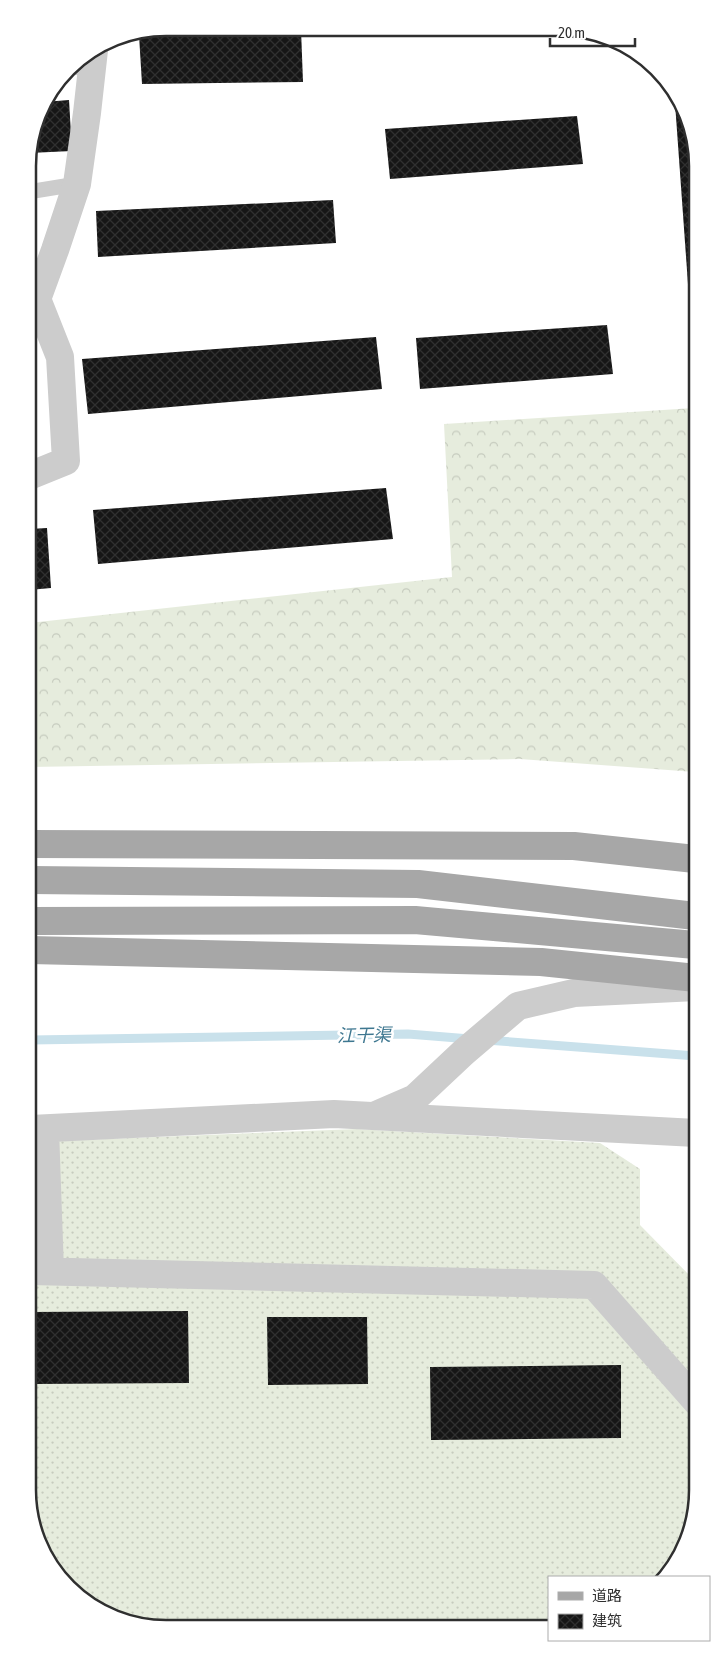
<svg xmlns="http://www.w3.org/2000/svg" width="725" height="1656" font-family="'Asap Condensed','Noto Sans SC',sans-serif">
  <defs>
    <pattern id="grass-dots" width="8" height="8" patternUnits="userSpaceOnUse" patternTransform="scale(1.25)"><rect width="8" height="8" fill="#e6ecdd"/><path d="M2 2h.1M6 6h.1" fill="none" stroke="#c6cbbe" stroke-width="1.8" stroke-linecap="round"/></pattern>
    <pattern id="forest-crowns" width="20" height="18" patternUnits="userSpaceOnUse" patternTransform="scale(1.25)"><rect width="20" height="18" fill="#e6ecdd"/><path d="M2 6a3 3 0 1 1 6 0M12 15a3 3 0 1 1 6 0" fill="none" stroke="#c6cbbe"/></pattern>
    <pattern id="building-cross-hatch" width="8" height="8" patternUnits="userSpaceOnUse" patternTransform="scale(1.25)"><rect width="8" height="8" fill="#161616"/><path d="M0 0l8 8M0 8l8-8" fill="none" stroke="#303030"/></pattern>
  </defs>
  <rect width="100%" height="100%" fill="#fff"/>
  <path fill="url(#grass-dots)" d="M357 1129 600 1143 640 1169V1225L696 1282 697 1499 687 1542 665 1577H549V1624L140 1626 68 1588 32 1525 31 1142Z"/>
  <path fill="url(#forest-crowns)" d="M694 408 695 772 520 759 30 767 29 623 452 577 444 424Z"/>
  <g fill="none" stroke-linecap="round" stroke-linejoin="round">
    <path stroke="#c9e1eb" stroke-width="9" d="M31 1040 408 1034 470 1039
      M486 1040 696 1056"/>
  </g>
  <path fill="url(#building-cross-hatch)" d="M301 29 303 82 142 84 139 35Z
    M69 100 72 151 29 153 42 105 44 102Z
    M675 103 693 131V340H692Z
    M577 116 583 164 390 179 385 129Z
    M333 200 336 243 98 257 96 211Z
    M607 325 613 374 420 389 416 338Z
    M376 337 382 389 88 414 82 359Z
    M28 353H33L31 410 29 412Z
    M386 488 393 539 98 564 93 510Z
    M47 528 51 588 29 590V529Z
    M188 1311 189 1383 32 1384 31 1312Z
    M267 1317H367L368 1384 268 1385Z
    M621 1365V1438L431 1440 430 1367Z"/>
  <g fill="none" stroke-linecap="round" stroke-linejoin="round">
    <path stroke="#ccc" stroke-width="15" d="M71 68 92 66
      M28 192 77 184"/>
    <path stroke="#ccc" stroke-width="28" d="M28 315 32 313 55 250 77 184 87 113 94 50
      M29 476 66 461 60 357 37 299
      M378 1114 415 1098 464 1052 518 1006 574 993 696 987
      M31 1129 334 1114 696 1133
      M45 1129 50 1271
      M31 1271 594 1285 697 1402"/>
    <path stroke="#a7a7a7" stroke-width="28" d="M30 844 574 846 695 859
      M30 880 418 884 695 916
      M30 921 415 920 695 945
      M30 950 541 962 696 978"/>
  </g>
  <g text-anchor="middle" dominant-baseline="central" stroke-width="5" stroke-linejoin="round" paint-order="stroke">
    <g font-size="18" font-style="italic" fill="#3e7790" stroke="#fff">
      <text transform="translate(364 1035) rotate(-1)">江干渠</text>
    </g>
  </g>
  <path d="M0 0H725V1656H0ZM166 36H559A130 130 0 0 1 689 166V1490A130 130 0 0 1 559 1620H166A130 130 0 0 1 36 1490V166A130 130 0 0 1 166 36Z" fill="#fff" fill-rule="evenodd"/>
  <path fill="none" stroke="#2f2f2f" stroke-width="2.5" d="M166 36H559A130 130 0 0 1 689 166V1490A130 130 0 0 1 559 1620H166A130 130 0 0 1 36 1490V166A130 130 0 0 1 166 36Z"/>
  <rect x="548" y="1576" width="162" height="65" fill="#ffffff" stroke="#acacac"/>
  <rect x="558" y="1592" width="25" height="8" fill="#a7a7a7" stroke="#acacac"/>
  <text x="592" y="1601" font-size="15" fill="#2f2f2f">道路</text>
  <rect x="558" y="1614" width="25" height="15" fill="url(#building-cross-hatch)" stroke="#acacac"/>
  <text x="592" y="1626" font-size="15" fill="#2f2f2f">建筑</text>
  <path d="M550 38v8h85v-8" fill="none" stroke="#2f2f2f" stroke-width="2.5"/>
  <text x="558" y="38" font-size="15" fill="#2f2f2f" stroke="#ffffff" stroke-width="4" paint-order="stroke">20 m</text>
</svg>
